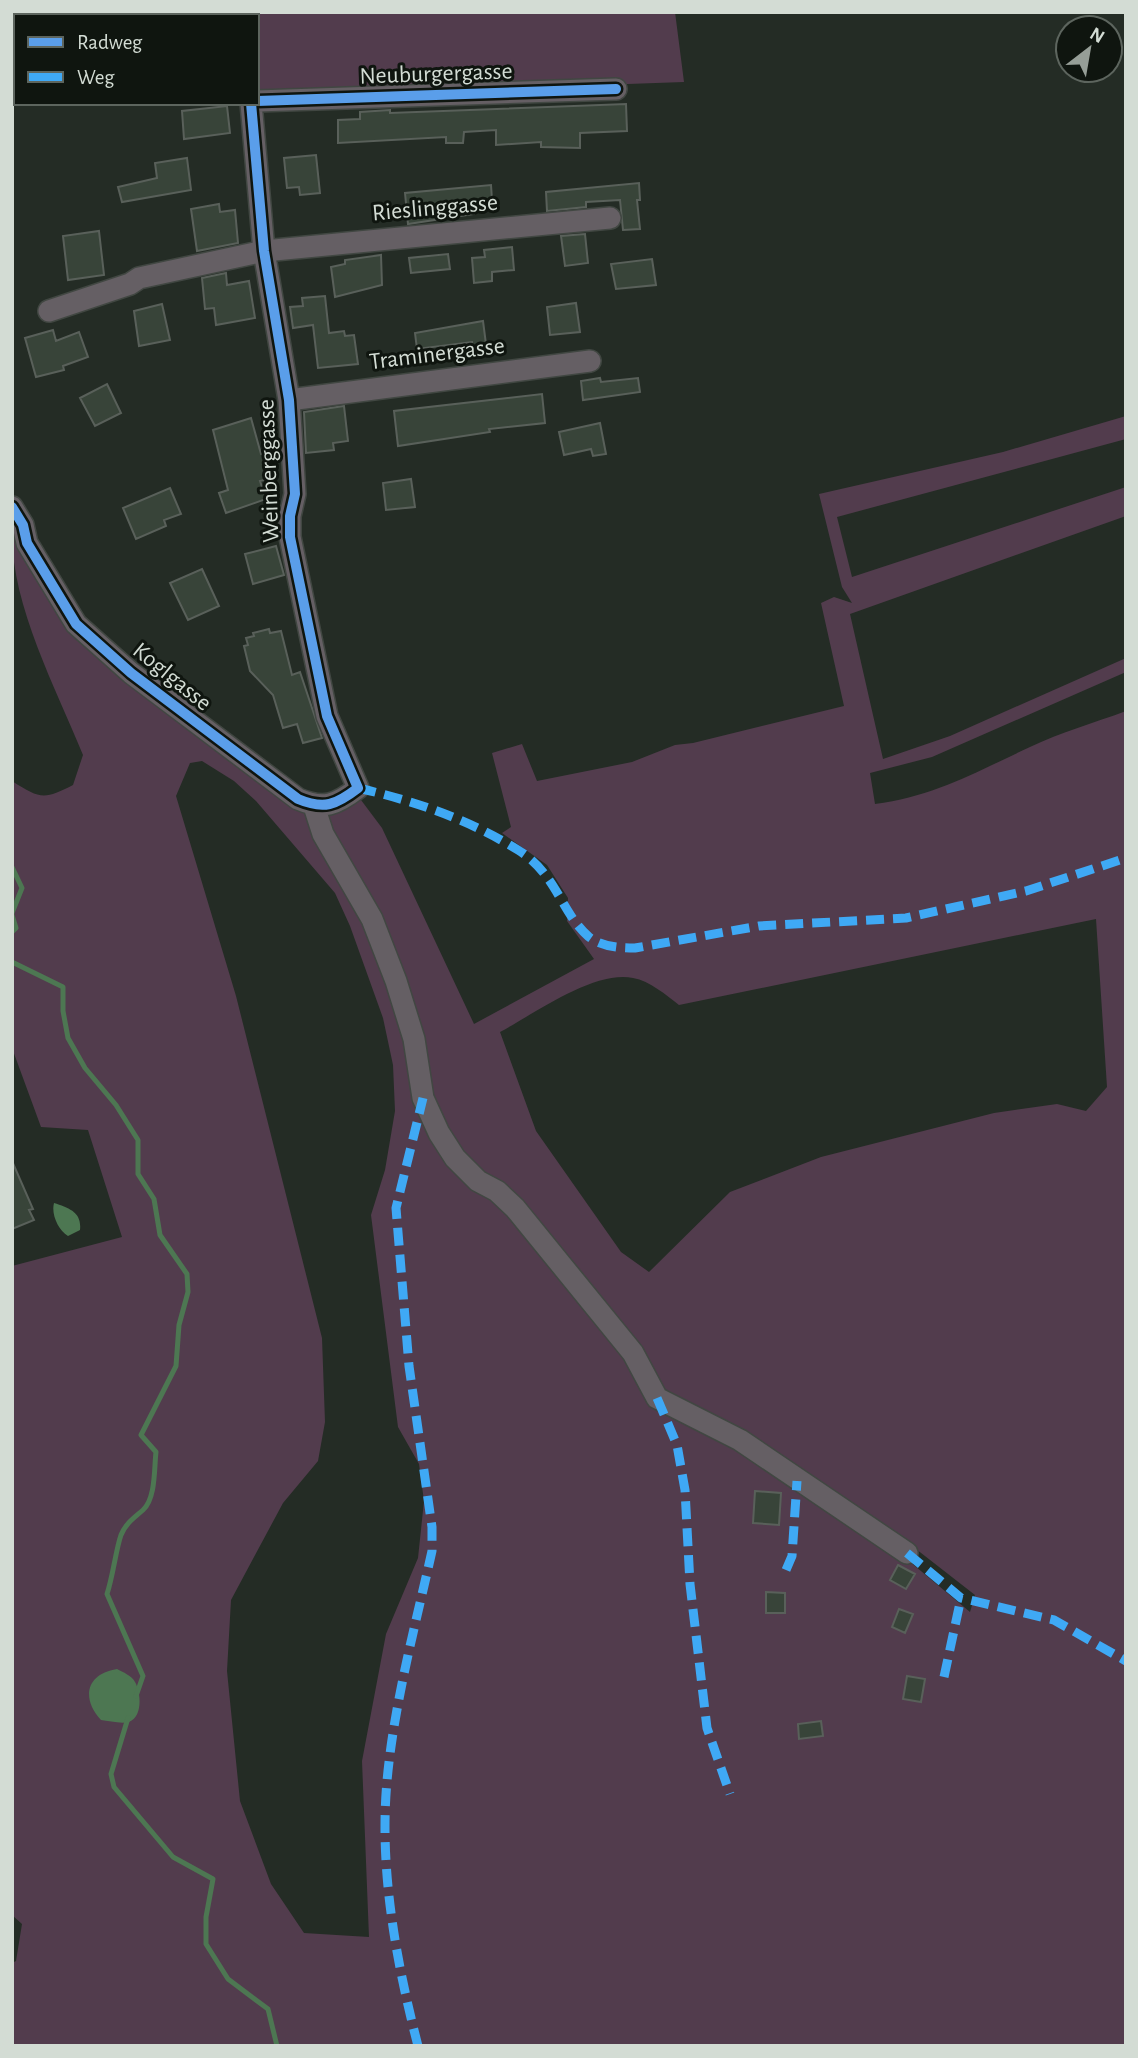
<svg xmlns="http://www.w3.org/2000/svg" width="1138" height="2058" font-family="'Alegreya Sans',sans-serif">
  <rect width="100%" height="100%" fill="#242c25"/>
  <path fill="#523c4d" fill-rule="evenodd" d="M250 12H675L684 82 257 97V16H251Z
    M1126 416V439L837 517 852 577 1126 487V516L850 614 883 759 950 736 1126 658V672L932 757 870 773 875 804C935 796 976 772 1030 747 1061 732 1094 723 1126 711V2046H12V1963L16 1961 22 1924 12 1915V1266L122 1237 88 1130 41 1127 12 1048V781C40 799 44 800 73 785L83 755C56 688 12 607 12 534H16L103 657 333 810 361 800 382 828 474 1024 594 959 567 921 568 898 547 865 502 833 511 827 492 753 522 744 537 781 632 762 675 745 693 743 844 706 821 603 834 597 852 603 842 587 819 494 1003 452ZM202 761 234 781 256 801 335 893 350 926 383 1018 393 1065 395 1111 385 1170 371 1215 398 1427 419 1464 424 1501 418 1558 386 1634 362 1761 369 1937 304 1933 271 1884 240 1801 227 1671 231 1600 283 1503 318 1461 325 1422 322 1338 236 996 176 796 190 763ZM1096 919 1107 1087 1086 1111 1057 1104 994 1113 821 1157 730 1192 649 1272 621 1252 536 1131 500 1032C534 1014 594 970 633 978 650 981 666 995 679 1005ZM686 1402 889 1528 975 1595 970 1612 903 1556 736 1442Z"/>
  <path fill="#4d7752" d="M54 1203C69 1208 82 1212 80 1230L68 1236C58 1230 51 1214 54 1203Z
    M117 1669C123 1672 132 1676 135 1682 141 1692 143 1717 129 1722 121 1724 109 1721 101 1720 81 1698 86 1674 117 1669Z"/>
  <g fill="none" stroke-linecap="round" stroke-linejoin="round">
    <path stroke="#4d7752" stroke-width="5" d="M12 867 22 888 12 913
      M12 915 16 928 12 932
      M12 962 63 987V1011L68 1038 85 1068 116 1105 138 1140V1174L154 1199 160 1235 187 1274 188 1292 179 1325 176 1366 141 1435 156 1452C154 1468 156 1498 143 1510 134 1518 126 1523 121 1535 116 1549 113 1576 107 1594L143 1676 136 1696
      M128 1718 111 1774 114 1787 173 1857 213 1879 206 1917V1944L228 1979 268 2009 277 2046"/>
  </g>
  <path fill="#384439" stroke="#59605a" stroke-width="2" d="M626 104 627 131 580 133V148L541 147V142L496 145V130L464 132 463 143H446V137L338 143V120L360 119V112L390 110V113Z
    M227 106 230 133 184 139 182 111Z
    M316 155 320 193 300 195 299 187 287 188 284 158Z
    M187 158 191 190 122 202 118 187 157 178 155 163Z
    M639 183 640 200H637L640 229 623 230 620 200 586 202V207L547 211 546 192Z
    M491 185 492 200 473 202 474 214 408 224 405 193Z
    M219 204 220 212 235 210 238 243 197 251 191 209Z
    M99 231 104 275 68 280 63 236Z
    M585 234 588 263 565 266 561 236Z
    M512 247 514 270 492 272V281L474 283 472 258 485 257 484 250Z
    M448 254 450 269 411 273 409 258Z
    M381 255 382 285 335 297 331 267 345 264V260Z
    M652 259 656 285 616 289 611 264Z
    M226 273 227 285 249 281 255 318 216 325 214 308 205 309 202 278Z
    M325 296 329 333 344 331 345 336 354 335 358 364 318 368 313 325 293 328 290 307 303 306 302 298Z
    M576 303 580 332 550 335 547 307Z
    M162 304 170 340 139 346 134 311Z
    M483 321 487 352 474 354 472 342 417 349 415 333Z
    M53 330 56 341 79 332 88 357 63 366 64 370 36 377 25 338Z
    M600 378 601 382 638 378 640 392 583 400 581 381Z
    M107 384 121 413 95 426 80 398Z
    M542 394 545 423 489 429 490 432 398 446 394 411Z
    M344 406 348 441 333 443 334 450 306 453 304 412Z
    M251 418 261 454 265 453 273 478 260 481 266 499 226 513 219 493 228 490 213 430Z
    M600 423 606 454 593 456 591 449 564 455 559 432Z
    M411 479 415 507 386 510 383 483Z
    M170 488 181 514 164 520 166 526 136 539 123 508Z
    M276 546 284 575 253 584 245 554Z
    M202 569 219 606 188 620 170 583Z
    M269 629 270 633 281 631 292 675 300 672 322 738 303 743 297 724 283 728 273 695 250 671 244 646 248 645 246 638 254 636 253 633Z
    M12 1161 33 1209 29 1210 34 1220 12 1229Z
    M755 1491 781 1493 779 1525 753 1523Z
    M898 1565 915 1574 906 1589 890 1580Z
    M766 1592 785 1593V1613H766Z
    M899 1609 913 1614 905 1633 892 1627Z
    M907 1676 925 1679 921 1702 903 1699Z
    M821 1721 823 1736 799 1739 798 1724Z"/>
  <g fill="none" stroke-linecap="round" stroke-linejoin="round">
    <defs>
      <path id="minor" d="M241 12V16
        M44 14 62 12
        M257 101 616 89
        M49 311 130 284 139 278 264 251 610 218
        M289 400 590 361
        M12 507 23 525 27 543 76 624 131 673 298 799C324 810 336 805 358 788L327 716 290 537V516L295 494 289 400 264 251 251 103
        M314 806 323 834 372 919 396 981 414 1039 423 1098 439 1133 455 1158 478 1181 497 1191 515 1208 633 1353 657 1398 740 1440 907 1553"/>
    </defs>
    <use href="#minor" stroke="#414742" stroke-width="24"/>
    <use href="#minor" stroke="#655f64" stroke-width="21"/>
    <path stroke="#3fa9f5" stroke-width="9" stroke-dasharray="18 9" stroke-linecap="butt" d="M358 788C414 801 468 819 518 850 557 874 561 913 589 937 602 947 620 948 635 948L759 926 906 918 1026 891 1126 858
      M657 1398 677 1445 685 1490 690 1584 707 1728 730 1794
      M907 1553 961 1598 1054 1620 1126 1661
      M786 1570 792 1556 797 1481
      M944 1677 961 1598
      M418 2046C396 1961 379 1869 387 1781 394 1704 415 1627 432 1551V1527L409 1366 396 1208 423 1098"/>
    <defs>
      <path id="cycleway" d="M257 101 616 89
        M12 507 23 525 27 543 76 624 131 673 298 799C324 810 336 805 358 788L327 716 290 537V516L295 494 289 400 264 251 251 103"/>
    </defs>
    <use href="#cycleway" stroke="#0f150f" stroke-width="15"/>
    <use href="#cycleway" stroke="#5a9eea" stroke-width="10"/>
  </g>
  <g text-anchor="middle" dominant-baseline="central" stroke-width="6" stroke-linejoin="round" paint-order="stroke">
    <g font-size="24" fill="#d3dcd4" stroke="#0f150f">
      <text transform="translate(436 74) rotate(-2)">Neuburgergasse</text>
      <text transform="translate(435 208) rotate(-5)">Rieslinggasse</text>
      <text transform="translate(437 354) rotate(-7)">Traminergasse</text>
      <text transform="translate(269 471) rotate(-92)">Weinberggasse</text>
      <text transform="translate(172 677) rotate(39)">Koglgasse</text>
    </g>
  </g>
  <rect width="1138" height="2058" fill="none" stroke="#d3dcd4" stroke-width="28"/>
  <rect x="14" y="14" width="245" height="91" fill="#0f150f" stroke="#5d655e" stroke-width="2"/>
  <rect x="28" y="37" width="35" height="10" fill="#5a9eea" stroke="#5d655e" stroke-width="2"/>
  <text x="77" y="49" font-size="21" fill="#d3dcd4">Radweg</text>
  <rect x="28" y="72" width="35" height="10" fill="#3fa9f5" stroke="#5d655e" stroke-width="2"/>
  <text x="77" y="84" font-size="21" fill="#d3dcd4">Weg</text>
  <g transform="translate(1089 49) rotate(31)"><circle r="33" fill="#0f150f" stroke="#5d655e" stroke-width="2"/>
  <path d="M0-5L12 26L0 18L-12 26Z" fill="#969e97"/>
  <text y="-10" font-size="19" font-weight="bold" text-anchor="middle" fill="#d3dcd4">N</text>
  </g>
</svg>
